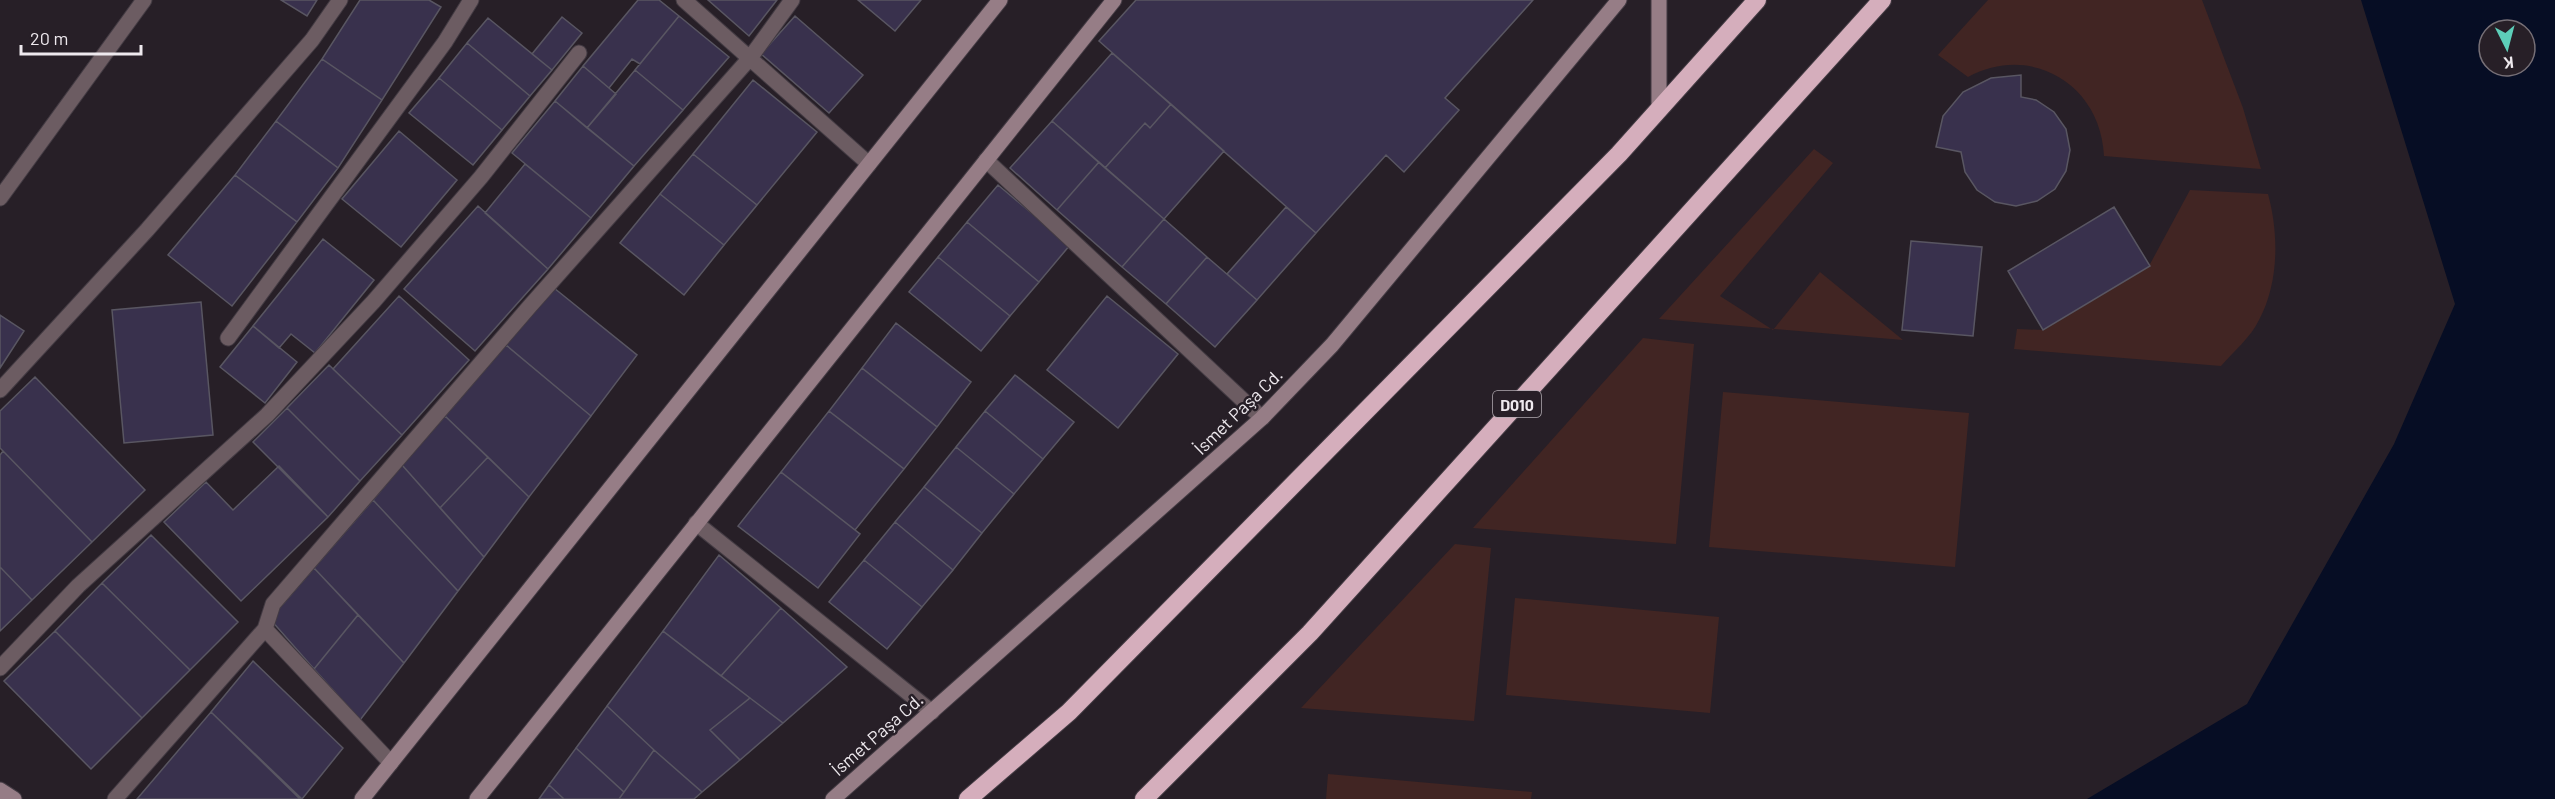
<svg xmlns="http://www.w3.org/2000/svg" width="2555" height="799" font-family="Barlow,sans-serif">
  <rect width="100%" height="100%" fill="#271f27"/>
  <path fill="#412523" d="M1988 0H2202L2243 108 2261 169 2104 156C2101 84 2031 43 1968 77L1938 55Z
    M1814 149 1833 163 1720 296 1773 330 1820 272 1903 340 1659 319Z
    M2190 190 2268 194C2279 234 2279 283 2259 320 2251 337 2233 352 2221 366L2014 349 2017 329 2044 330 2149 266Z
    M1643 338 1694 344 1676 544 1473 528Z
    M1723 392 1969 413 1955 567 1709 547Z
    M1455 544 1491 548 1474 721 1301 708Z
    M1515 598 1719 617 1710 713 1506 695Z
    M1328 774 1532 792 1531 799H1326Z"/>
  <path fill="#060d24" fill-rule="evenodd" d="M2361 0H2555V799H2087L2247 704 2394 444 2455 304ZM2489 30H2525V66H2489Z"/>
  <path fill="#39314d" stroke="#595662" stroke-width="1.5" d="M281 0H317L307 16Z
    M360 0H429L441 7 382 100 322 59Z
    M638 0H659L679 16 640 64 632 59 609 88 583 66Z
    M708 0H777L749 36Z
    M858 0H921L895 31Z
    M1136 0H1533L1445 98 1459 110 1404 172 1386 155 1316 233 1099 41Z
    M679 16 729 57 683 110 635 70Z
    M795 16 863 75 829 113 761 54Z
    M562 17 582 33 552 70 532 54Z
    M488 18 552 70 530 96 467 43Z
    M467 43 530 96 502 130 439 78Z
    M1112 53 1171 104 1150 128 1145 123 1105 168 1052 121Z
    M322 59 382 100 338 168 276 121Z
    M583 66 616 94 587 128 555 101Z
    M635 70 683 110 634 166 587 128Z
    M2021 75V97L2036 100 2054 112 2066 129 2070 150 2066 171 2055 189 2037 201 2016 206 1995 202 1977 190 1965 172 1961 152 1936 147 1943 116 1963 92 1991 78Z
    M439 78 502 130 473 165 409 113Z
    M753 80 817 132 757 205 693 154Z
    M555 101 634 166 591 218 512 153Z
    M1171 104 1224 151 1164 219 1105 168 1145 123 1150 128Z
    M276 121 338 168 297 222 235 175Z
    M1052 121 1099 162 1057 210 1010 168Z
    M399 131 457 180 401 247 342 199Z
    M693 154 757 205 724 245 660 194Z
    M1099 162 1164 219 1122 267 1057 210Z
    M525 164 591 218 548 269 485 213Z
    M235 175 297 222 232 306 168 255Z
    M998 185 1070 245 1039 282 967 222Z
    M660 194 724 245 684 295 620 243Z
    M478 206 548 269 475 351 404 289Z
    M1286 207 1316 233 1257 300 1227 274Z
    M2114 207 2150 266 2043 330 2008 271Z
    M1164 219 1207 257 1166 304 1122 267Z
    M967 222 1039 282 1010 316 938 257Z
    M323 239 374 280 315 353 291 334 279 348 253 326Z
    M1911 241 1982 247 1973 336 1902 330Z
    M938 257 1010 316 981 351 909 292Z
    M1207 257 1257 300 1215 347 1166 304Z
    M554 288 637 355 591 416 506 345Z
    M399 296 469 360 402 435 333 369Z
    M1107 296 1178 354 1118 428 1047 370Z
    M201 302 213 435 124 443 112 310Z
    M0 315 24 331 0 368Z
    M896 323 971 382 937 427 862 368Z
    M253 326 297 362 265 403 220 367Z
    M506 345 591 416 529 497 445 416Z
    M329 365 402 435 360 481 287 408Z
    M862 368 937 427 904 469 829 411Z
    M1015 375 1074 422 1043 459 985 411Z
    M35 377 145 490 92 542 0 448V411Z
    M287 408 360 481 328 517 253 442Z
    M829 411 904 469 855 530 781 472Z
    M985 411 1043 459 1014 494 956 447Z
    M445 416 488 457 440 508 402 465Z
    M956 447 1014 494 982 533 924 487Z
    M3 451 92 542 32 600 0 567V455Z
    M488 457 529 497 484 557 440 508Z
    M402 465 484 557 458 591 373 500Z
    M279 466 328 517 241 601 164 522 206 482 233 510Z
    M781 472 860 534 818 588 738 526Z
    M924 487 982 533 953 570 895 522Z
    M373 500 458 591 404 663 314 568Z
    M895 522 953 570 922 607 864 560Z
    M151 535 238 622 190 670 102 583Z
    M719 555 781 608 721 676 663 631Z
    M864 560 922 607 887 649 829 602Z
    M0 567 32 600 0 631Z
    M314 568 358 615 314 669 270 619Z
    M102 583 190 670 142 718 55 631Z
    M781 608 847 667 783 723 721 676Z
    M358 615 404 663 360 720 314 669Z
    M55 631 142 718 91 769 4 681Z
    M663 631 750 698 710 730 740 760 702 792 654 750 607 706Z
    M253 661 343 748 302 799 211 712Z
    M750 698 783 723 740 760 710 730Z
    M607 706 654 750 624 792 576 748Z
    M211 712 300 799H137Z
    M576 748 624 792 619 799H564L549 785Z
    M654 750 702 792 694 799H619Z
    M549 785 564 799H539Z"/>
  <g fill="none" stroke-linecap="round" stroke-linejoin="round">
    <defs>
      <path id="street" d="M684 0 869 164
        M986 160 1262 418
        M0 198 144 0
        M228 338 445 42 471 0
        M0 390 147 230 312 40 340 0
        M696 523 932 712
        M265 629 273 604 530 306 750 58 792 0
        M0 668 78 586 267 415 374 301 481 177 579 53
        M115 799 265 629 391 763"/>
      <path id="secondary" d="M1659 0V109
        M0 790 14 799
        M362 799 1000 0
        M477 799 1114 0
        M833 799 1262 418 1332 345 1619 0"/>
      <path id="highway" d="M968 799 1069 712 1619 154 1757 0
        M1144 799 1310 633 1882 0"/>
    </defs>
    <use href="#street" stroke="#433b43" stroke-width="17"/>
    <use href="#secondary" stroke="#433b43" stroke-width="17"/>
    <use href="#highway" stroke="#433b43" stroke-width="20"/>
    <use href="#street" stroke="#6c5c62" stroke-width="15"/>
    <use href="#secondary" stroke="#967d86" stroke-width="15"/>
    <use href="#highway" stroke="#d5aebc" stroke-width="18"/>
  </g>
  <g text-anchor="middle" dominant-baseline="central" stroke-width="5" stroke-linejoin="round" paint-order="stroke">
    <rect fill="#271f27" stroke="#b2acb2" stroke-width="1.5" x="1493" y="391" width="48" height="26" rx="4.5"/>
    <g font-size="16" font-weight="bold" fill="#eee9ee">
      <text x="1517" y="404">D010</text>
    </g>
    <g font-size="18" fill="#eee9ee" stroke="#271f27">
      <text transform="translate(1238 411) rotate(-44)">İsmet Paşa Cd.</text>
      <text transform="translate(877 734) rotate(-41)">İsmet Paşa Cd.</text>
    </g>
  </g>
  <g transform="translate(2507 48) rotate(174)"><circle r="28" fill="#271f27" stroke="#777077" stroke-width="1.5"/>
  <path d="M0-4.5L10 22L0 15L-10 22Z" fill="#5dceb9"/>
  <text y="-9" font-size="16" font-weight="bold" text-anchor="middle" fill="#eee9ee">K</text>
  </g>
  <path d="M21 45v9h120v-9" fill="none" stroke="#eee9ee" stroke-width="3"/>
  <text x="30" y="45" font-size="18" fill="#eee9ee" stroke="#271f27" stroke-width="4.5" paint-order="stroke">20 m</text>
</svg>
